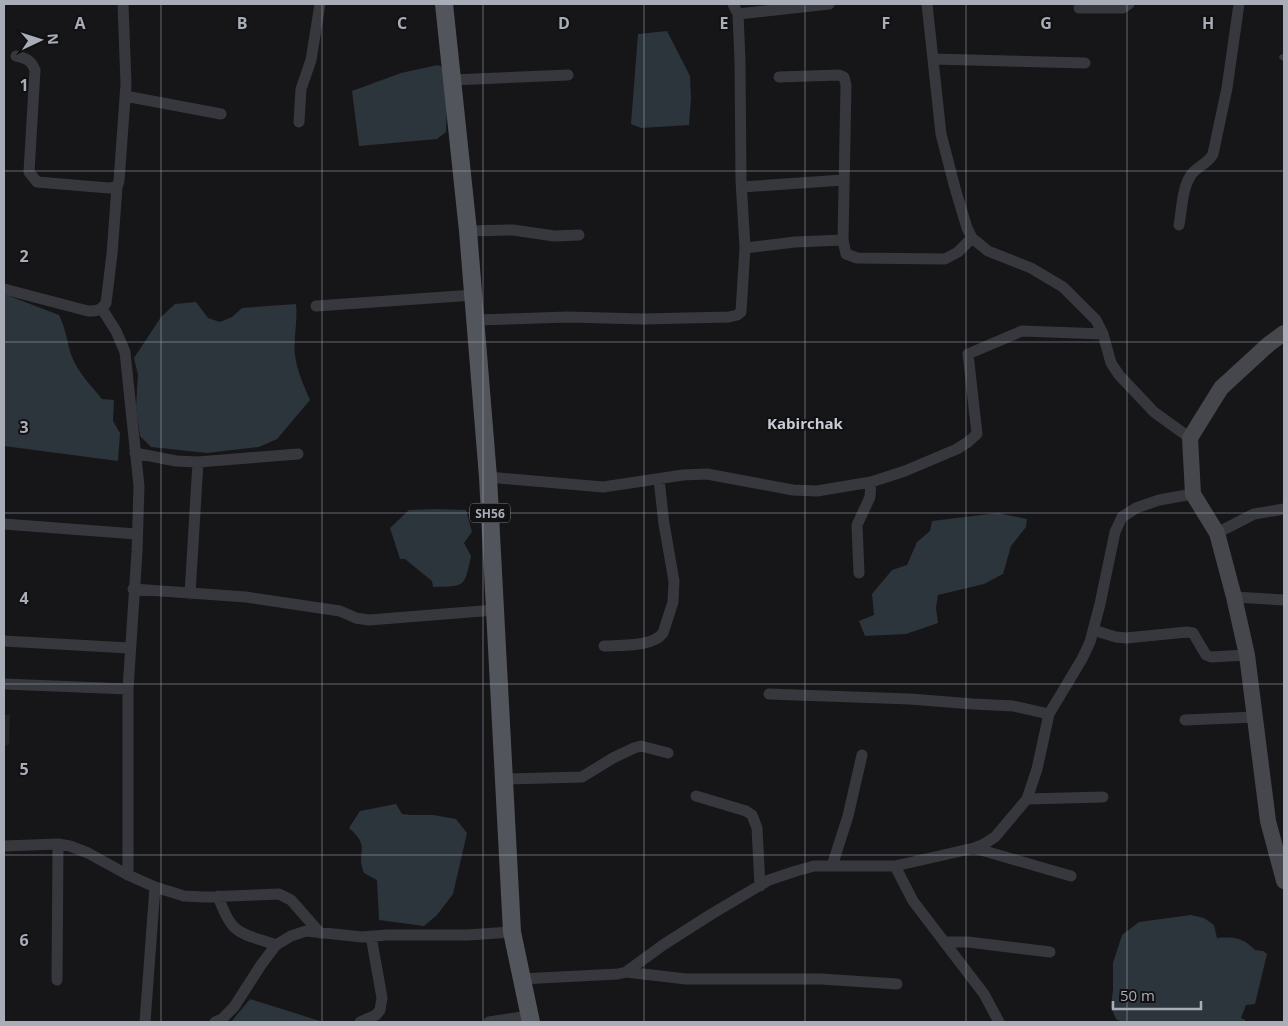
<svg xmlns="http://www.w3.org/2000/svg" width="1288" height="1026" font-family="'Open Sans',sans-serif">
  <rect width="100%" height="100%" fill="#161618"/>
  <path fill="#222225" d="M4 715H10L9 745 4 746Z"/>
  <path fill="#2c353c" d="M667 31 690 76 691 98 689 125 641 128 631 124 638 34Z
    M438 65 448 70 446 132 437 139 359 146 352 91 401 73Z
    M4 294 59 315C66 329 67 343 72 357 77 371 92 387 102 399L114 400 113 421 120 433 118 461 4 446Z
    M196 302 208 318 220 322 232 317 242 308 296 304C298 321 293 340 295 355 297 371 304 386 310 400L277 439 259 447 207 453 151 447 140 436 136 407 138 375 134 358 161 317 175 304Z
    M437 509 466 510 472 532 464 543 471 556C464 588 466 586 433 587L432 581 405 559H400L390 528 409 510Z
    M998 513 1027 519 1026 527 1011 546 1003 574 984 584 938 595 936 608 938 623 906 634 865 636 859 621 874 615 872 594 892 570 907 565 917 542 930 531 932 521Z
    M396 804 402 814 411 815H433L456 819 467 833 453 894 437 915 424 926 379 920 377 880 364 873C355 852 372 848 349 828L360 811Z
    M1191 915 1204 918 1214 925 1217 938C1235 937 1242 937 1255 950L1263 951 1267 954 1255 1004 1246 1005 1241 1018 1245 1020 1246 1022H1122L1116 1019 1111 1007 1113 990V963L1122 935 1139 922Z
    M250 999 320 1021V1022H231Z"/>
  <g fill="none" stroke-linecap="round" stroke-linejoin="round">
    <path stroke="#37383d" stroke-width="5.5" d="M1282 57 1284 58"/>
    <path stroke="#37383d" stroke-width="11" d="M927 4 941 134 955 188 967 228 972 238 988 251 1031 268 1063 287 1096 320 1103 334 1111 363 1119 375 1154 412 1190 438
      M1079 8H1123L1129 4
      M738 14 829 4
      M16 56C26 58 31 60 35 70L29 172 37 182 109 188 117 187 119 181 126 84 123 4
      M933 59 1085 63
      M779 77 839 75 844 77 846 85 843 240 846 254 857 258 945 259 958 252 972 238
      M453 80 568 75
      M125 96 221 114
      M299 122 301 89 311 60 320 4
      M742 187 843 180
      M1179 225C1182 209 1182 188 1191 175 1197 166 1208 164 1213 154L1227 88 1239 4
      M468 231 513 230 554 236 579 235
      M745 248 795 242 843 240
      M4 289 88 311C96 311 101 311 106 303L112 254 117 187
      M316 306 474 295
      M102 309 116 331 125 352 139 486 137 552 128 689V875
      M476 320 568 317 643 319 729 317 737 315 741 312 745 248 741 180 740 61 738 14 733 4
      M135 453 176 461 198 462 298 454
      M488 477 603 487 683 475 707 474 793 490 817 491 871 482 905 471 957 449 968 442 977 434 968 354 1022 331 1103 334
      M4 524 136 534
      M1217 533 1254 514 1284 509
      M859 573 857 525 870 497 871 482
      M133 589 246 597 340 611 356 618 369 620 495 610
      M190 594 198 462
      M1234 597 1284 600
      M1093 630 1116 637 1126 638 1187 632 1193 633 1206 655 1211 657 1247 655
      M4 641 129 648
      M604 646C621 645 653 647 663 633L673 602 674 581 664 524 659 479
      M4 684 128 689
      M769 694 910 699 973 704 1013 706 1049 714
      M1185 720 1256 717
      M504 779 582 777 613 758 634 748 641 746 668 753
      M696 796 746 811 752 815 757 828 760 886
      M1027 799 1103 797
      M4 846 58 844 70 846 88 853 128 875 155 887 184 896 204 897 279 894 291 900 320 933
      M974 848 1071 876
      M832 866 848 816 862 755
      M895 866 913 901 984 994 999 1022
      M218 896C232 936 239 932 276 945
      M944 942H968L1050 952
      M626 972 686 979H821L897 984
      M521 979 618 974 626 972 663 945 710 915 769 880 796 871 814 866H895L974 848 984 844 995 837 1027 799 1037 769 1049 714 1082 659 1090 642 1100 604 1115 532 1122 517 1136 508 1159 500 1193 494
      M57 980 58 844
      M145 1022 155 887
      M215 1022 222 1019 234 1007 261 965 276 945 291 936 306 931 362 937 387 935H467L512 932
      M360 1022 376 1015 380 1010 382 998 371 936
      M489 1022 529 1016"/>
    <path stroke="#45474d" stroke-width="16" d="M1284 333 1269 344 1221 388 1190 438 1193 494 1217 533 1234 597 1247 655 1268 821 1284 881"/>
    <path stroke="#53555c" stroke-width="18" d="M444 4 468 231 488 477 512 932 531 1022"/>
  </g>
  <path fill="none" stroke="#a8adb8" stroke-width="1" stroke-opacity="0.55" d="M161 4V1022M322 4V1022M483 4V1022M644 4V1022M805 4V1022M966 4V1022M1127 4V1022M4 171H1284M4 342H1284M4 513H1284M4 684H1284M4 855H1284"/>
  <g text-anchor="middle" dominant-baseline="central" stroke-width="4" stroke-linejoin="round" paint-order="stroke">
    <rect fill="#111113" stroke="#7b7e86" stroke-width="1" x="470" y="503.5" width="40" height="19" rx="4"/>
    <g font-size="12" font-weight="bold" fill="#a8adb8">
      <text x="490" y="513">SH56</text>
    </g>
    <g font-size="15" font-weight="bold" fill="#c9ccd4" stroke="#111113">
      <text x="805" y="423">Kabirchak</text>
    </g>
  </g>
  <g font-size="16" text-anchor="middle" font-weight="bold" fill="#a8adb8" stroke="#111113" stroke-width="4" stroke-linejoin="round" paint-order="stroke">
    <text x="80" y="29">A</text>
    <text x="242" y="29">B</text>
    <text x="402" y="29">C</text>
    <text x="564" y="29">D</text>
    <text x="724" y="29">E</text>
    <text x="886" y="29">F</text>
    <text x="1046" y="29">G</text>
    <text x="1208" y="29">H</text>
    <text x="24" y="91">1</text>
    <text x="24" y="262">2</text>
    <text x="24" y="433">3</text>
    <text x="24" y="604">4</text>
    <text x="24" y="775">5</text>
    <text x="24" y="946">6</text>
  </g>
  <rect width="1288" height="1026" fill="none" stroke="#a8adb8" stroke-width="10"/>
  <g transform="translate(40 40) rotate(86)" stroke="#111113" stroke-width="4" paint-order="stroke">
  <path d="M0-4L9 19L0 12L-9 19Z" fill="#a8adb8"/>
  <text y="-8" font-size="14" font-weight="bold" text-anchor="middle" fill="#a8adb8">N</text>
  </g>
  <path d="M1113 1001v8h88v-8" fill="none" stroke="#a8adb8" stroke-width="2.5"/>
  <text x="1120" y="1001" font-size="15" fill="#a8adb8" stroke="#111113" stroke-width="4" paint-order="stroke">50 m</text>
</svg>
